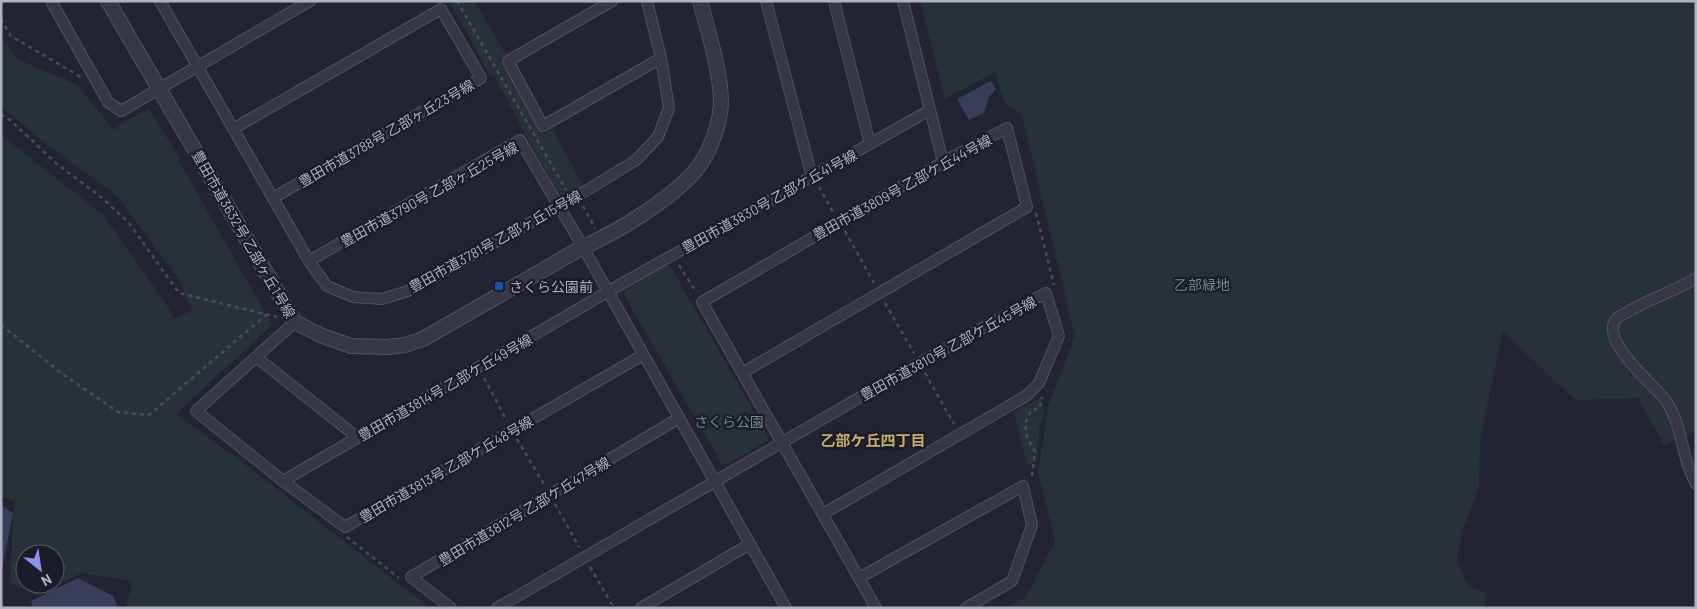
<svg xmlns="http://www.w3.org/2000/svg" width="1697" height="609" font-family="Barlow,'Noto Sans JP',sans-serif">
  <rect width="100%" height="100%" fill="#222434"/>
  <path fill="#273238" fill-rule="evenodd" d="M449 1H474L506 55 500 59 543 134 553 130 584 187 561 197 523 130 494 75 491 77Z
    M920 1H1696V431L1664 445 1638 398 1575 400 1503 331 1480 440 1479 488 1462 532 1457 560 1468 586 1486 593V608H1007L1026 597 1055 541 1038 473 1049 404 1075 336 1022 115 1005 104 995 72 945 99Z
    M1 37 19 60 76 84 114 130 124 122 149 109 179 157V161L272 325 176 414 246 465 430 608H126L133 581 82 573 37 595 10 583 14 501 1 496V135L103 215 166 304 174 319 192 310 178 278 117 196 44 142 1 106ZM25 554H55V584H25Z
    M669 264 768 436V441L727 464H722L624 295 625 290Z
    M1042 397 1044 417 1040 424 1036 462 1027 465 1014 412Z"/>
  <path fill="#393d5c" d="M991 81 996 89 989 97 984 113 969 120 957 99Z
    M1 505 13 513 1 575Z
    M78 578 113 596 118 608H33L31 601Z"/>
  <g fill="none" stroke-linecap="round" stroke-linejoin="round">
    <defs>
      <path id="minor" d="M51 1 108 102 121 111 310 1
        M160 1 309 261 327 286 353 297 382 299 408 291 571 200 636 160 658 137 669 108 661 58 647 1
        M612 1 508 61 543 126 661 58
        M766 1 812 177
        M834 1 870 144
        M903 1 943 162
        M233 129 441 9 481 78 273 198
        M309 261 520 140 583 247 786 608
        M1696 278C1675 291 1652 298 1631 310 1627 313 1621 315 1617 318 1597 340 1655 385 1666 401 1683 426 1681 458 1696 484
        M295 322 196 411 283 481 345 527 643 355
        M256 357 358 438
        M742 373 1027 207 1007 128 943 162 702 302C760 404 818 506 876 608
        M283 481 616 287 930 110
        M859 578 1023 486 1032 525 1012 581 966 608
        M451 608 411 577 679 418
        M497 608 919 363 1046 293 1059 336 1039 383 1026 396 823 514
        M641 608 750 544"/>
      <path id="tertiary" d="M108 1 295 322 320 335 351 346 387 347 405 345 423 339 583 247C618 232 671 199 696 170 710 153 720 124 721 103 721 72 708 31 700 1"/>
    </defs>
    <use href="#minor" stroke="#505160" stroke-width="12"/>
    <use href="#tertiary" stroke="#505160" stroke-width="16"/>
    <path stroke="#444d55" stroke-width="2.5" stroke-dasharray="4 4" stroke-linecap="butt" d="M457 1 566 190
      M1 19 11 36 81 77
      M1 114 10 120 57 164 101 197 129 223 179 293 277 317
      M819 187 834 214
      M583 206 595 228
      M1036 213 1054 285
      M845 231 874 283
      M679 265 696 292
      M885 303 914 353
      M1 325 61 373 118 412 149 415 266 315
      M925 373 954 424
      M484 378 507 421
      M517 439 545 486
      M1032 476 1035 452 1027 437 1025 424 1031 410 1040 408 1042 397
      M555 504 579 547
      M347 537 399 578
      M590 567 614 608"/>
    <use href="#minor" stroke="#353745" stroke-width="10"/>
    <use href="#tertiary" stroke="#353745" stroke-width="14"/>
  </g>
  <rect fill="#1a4fb4" stroke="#1b1c2a" stroke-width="2" x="494" y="281" width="10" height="10" rx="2.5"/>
  <g text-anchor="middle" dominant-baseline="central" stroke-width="4.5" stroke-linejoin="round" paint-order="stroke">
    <g font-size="14" fill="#b0b1c2" stroke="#1b1c2a">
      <text transform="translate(386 133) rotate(-30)">豊田市道3788号 乙部ヶ丘23号線</text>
      <text transform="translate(902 187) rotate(-29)">豊田市道3809号 乙部ケ丘44号線</text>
      <text transform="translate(429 194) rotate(-29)">豊田市道3790号 乙部ヶ丘25号線</text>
      <text transform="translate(769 201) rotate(-29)">豊田市道3830号 乙部ケ丘41号線</text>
      <text transform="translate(244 234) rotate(60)">豊田市道3632号 乙部ヶ丘1号線</text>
      <text transform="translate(495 241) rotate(-29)">豊田市道3781号 乙部ヶ丘15号線</text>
      <text transform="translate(948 348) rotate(-29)">豊田市道3810号 乙部ケ丘45号線</text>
      <text transform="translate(445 387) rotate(-30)">豊田市道3814号 乙部ケ丘49号線</text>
      <text transform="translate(446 469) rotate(-30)">豊田市道3813号 乙部ケ丘48号線</text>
      <text transform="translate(524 511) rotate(-31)">豊田市道3812号 乙部ケ丘47号線</text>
    </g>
    <g font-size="14" fill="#6a8f7e" stroke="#1b1c2a">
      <text x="1202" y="284">乙部緑地</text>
      <text x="729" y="421">さくら公園</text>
    </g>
    <g font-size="14" fill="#b0b1c2" stroke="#1b1c2a" text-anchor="start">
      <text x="509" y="286">さくら公園前</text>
    </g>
    <g font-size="15" font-weight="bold" fill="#c5ae67" stroke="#1b1c2a">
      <text x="873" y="440">乙部ケ丘四丁目</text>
    </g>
  </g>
  <rect width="1697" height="609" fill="none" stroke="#b0b1c2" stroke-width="5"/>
  <g transform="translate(40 569) rotate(150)"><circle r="24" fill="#1b1c2a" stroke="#575867"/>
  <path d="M0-4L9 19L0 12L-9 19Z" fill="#8c93ea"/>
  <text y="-8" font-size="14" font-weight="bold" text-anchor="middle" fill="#b0b1c2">N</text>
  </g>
</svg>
